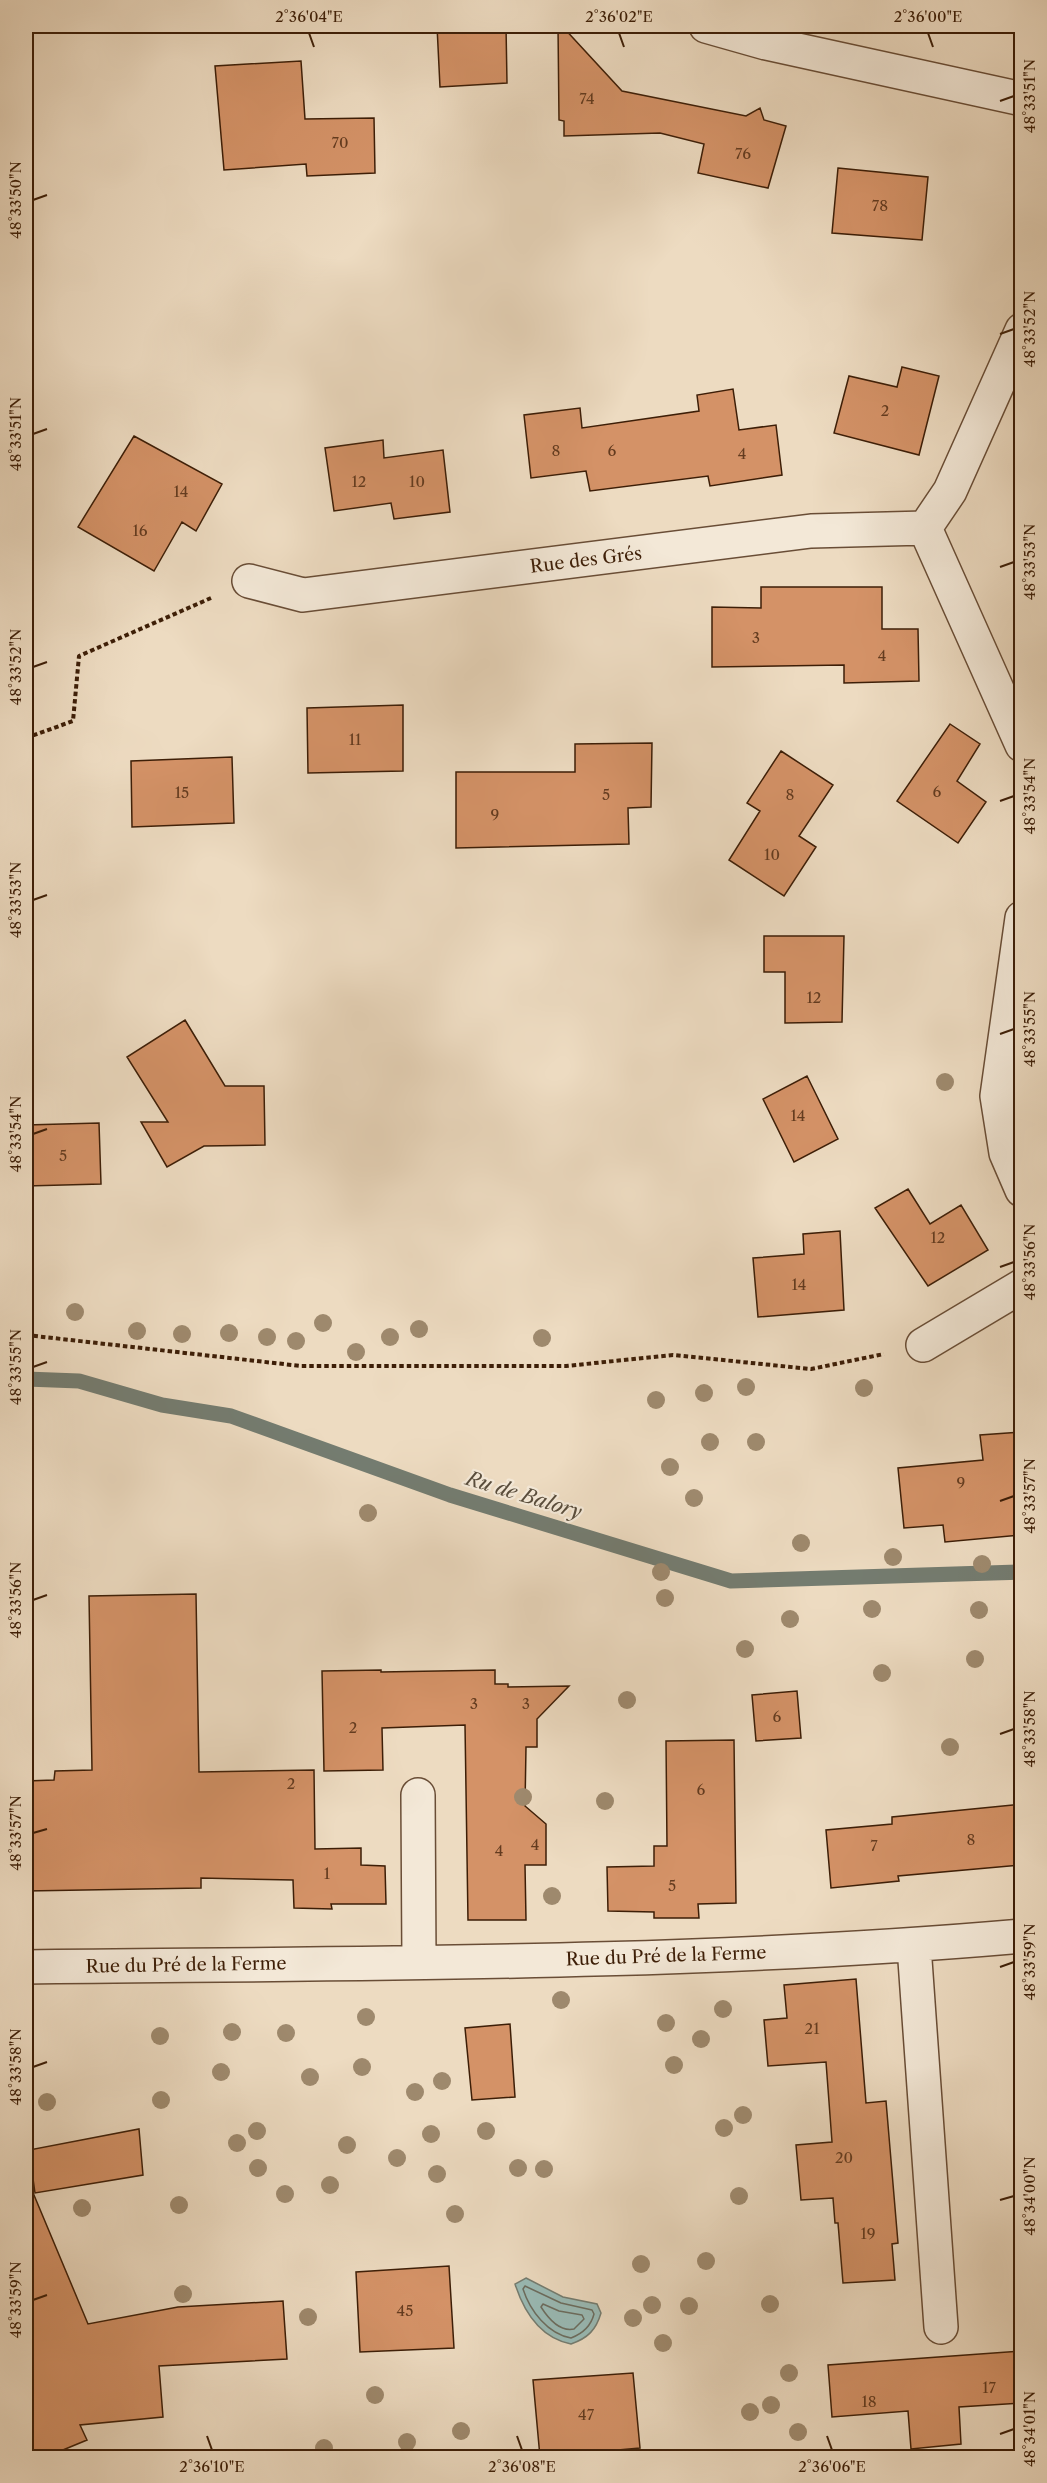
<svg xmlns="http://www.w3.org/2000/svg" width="1047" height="2483" font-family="'Libre Caslon Text',serif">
  <rect width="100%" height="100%" fill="#eddbc1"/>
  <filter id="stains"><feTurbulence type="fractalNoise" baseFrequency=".00333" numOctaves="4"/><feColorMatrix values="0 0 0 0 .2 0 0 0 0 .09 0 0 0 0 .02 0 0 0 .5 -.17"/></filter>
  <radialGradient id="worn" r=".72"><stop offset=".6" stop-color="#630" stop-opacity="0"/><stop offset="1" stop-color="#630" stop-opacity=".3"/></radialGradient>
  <path fill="#99bbb6" stroke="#747c70" stroke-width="1.5" d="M526 2278 563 2297 597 2304 601 2313C596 2330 588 2338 571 2344 541 2338 524 2312 515 2284Z"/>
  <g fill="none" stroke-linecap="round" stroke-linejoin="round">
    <path stroke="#6b6c5e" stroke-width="1.5" d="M525 2286 561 2303 592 2310 594 2314C591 2326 584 2333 571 2338 548 2334 530 2311 523 2289Z
      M543 2304 559 2311 582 2315 584 2319 574 2329C560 2332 548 2318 541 2307Z"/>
    <path stroke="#747c70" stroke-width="15" d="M26 1379 79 1381 162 1405 231 1416 450 1495 731 1581 1022 1572"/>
  </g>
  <path fill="#d49267" stroke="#3d1e07" stroke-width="1.5" d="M437 26H506L507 83 440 87Z
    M558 26H562L622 91 746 116 760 108 764 120 786 126 768 188 698 173 704 144 660 133 564 136V121L559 120Z
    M301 61 305 119 374 118 375 173 307 176 306 164 224 170 215 66Z
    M838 168 928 177 922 240 832 233Z
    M902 367 939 376 919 455 834 433 849 376 897 387Z
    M733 389 739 430 776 425 782 475 710 486 708 476 590 491 586 471 531 478 524 415 580 408 582 428 699 411 697 395Z
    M134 436 222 484 196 531 182 522 154 571 78 527Z
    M383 440 384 458 443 450 450 512 394 519 391 503 334 511 325 448Z
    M761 587H882V629H918L919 681 844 683V665L712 667V607L761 608Z
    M403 705V771L308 773 307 708Z
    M950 724 980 744 957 781 986 802 958 843 897 801Z
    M652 743 651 807 628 808 629 844 456 848V772H575V744Z
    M781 751 833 785 799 836 816 847 784 896 729 860 760 811 747 803Z
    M232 757 234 823 132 827 131 761Z
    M764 936H844L842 1022 785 1023V972H764Z
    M185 1020 225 1086H264L265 1145 204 1146 167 1167 141 1122H168L127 1057Z
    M807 1076 838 1139 794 1162 763 1099Z
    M99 1123 101 1184 26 1186V1125Z
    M908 1189 930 1224 961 1205 988 1250 928 1286 875 1208Z
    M840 1231 844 1310 758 1317 753 1258 804 1254 803 1234Z
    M1022 1432V1535L945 1542 943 1525 904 1528 898 1468 983 1460 980 1435Z
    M196 1594 199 1772 314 1770 315 1849 361 1848V1865L385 1866 386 1904H331L332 1909 294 1908 293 1880 201 1878V1888L26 1891V1781L54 1780 55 1771 92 1770 89 1596Z
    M381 1670V1672L495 1670V1684H508V1687L569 1686 537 1719V1747H526L525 1806 546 1824V1865H525L526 1920H468L465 1725 382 1728 383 1770 324 1771 322 1671Z
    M797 1691 801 1738 756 1741 752 1695Z
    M734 1740 736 1903 698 1904 699 1918H654V1912L608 1911 607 1867 654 1866V1846H667L666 1741Z
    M1022 1804V1865L898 1876 899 1881 831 1888 826 1830 892 1824V1817Z
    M856 1979 866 2103 886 2101 898 2243 892 2244 895 2280 843 2283 838 2223H835L833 2198 801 2200 796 2145 832 2142 826 2062 768 2066 764 2020 787 2018 784 1985Z
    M510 2024 515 2097 472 2100 465 2028Z
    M139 2129 143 2175 35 2193 29 2150Z
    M26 2176 88 2324 178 2307 283 2301 287 2359 159 2366 163 2417 80 2425 87 2440 46 2457H26Z
    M449 2266 454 2348 360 2352 356 2272Z
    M1022 2351V2403L959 2407 961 2444 911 2449 908 2411 832 2417 828 2365Z
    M633 2373 640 2448 540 2457 533 2380Z"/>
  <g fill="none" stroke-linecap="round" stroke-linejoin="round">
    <defs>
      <path id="minor" d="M706 26 766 43 1022 99
        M1022 330 950 491 925 528 1022 745
        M249 581 303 595 811 531 925 528
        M1022 918 997 1096 1006 1153 1022 1190
        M923 1345 1022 1286
        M418 1795 419 1962
        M914 1946 941 2327
        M26 1967C357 1963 691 1965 1022 1936"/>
    </defs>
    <use href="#minor" stroke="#694d36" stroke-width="36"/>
    <path stroke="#3d1e07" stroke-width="4" stroke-dasharray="4.5 3" stroke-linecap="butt" d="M26 738 73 721 79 656 211 598
      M26 1335 301 1366H566L673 1355 811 1369 884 1354"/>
    <use href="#minor" stroke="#f3e8d7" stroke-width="33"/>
  </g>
  <g fill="#9e896d">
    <circle cx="945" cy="1082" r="9"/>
    <circle cx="75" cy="1312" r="9"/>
    <circle cx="323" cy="1323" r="9"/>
    <circle cx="419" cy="1329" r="9"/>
    <circle cx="137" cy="1331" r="9"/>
    <circle cx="229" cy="1333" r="9"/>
    <circle cx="182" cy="1334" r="9"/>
    <circle cx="267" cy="1337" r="9"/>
    <circle cx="390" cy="1337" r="9"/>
    <circle cx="542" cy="1338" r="9"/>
    <circle cx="296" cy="1341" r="9"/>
    <circle cx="356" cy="1352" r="9"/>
    <circle cx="746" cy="1387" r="9"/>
    <circle cx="864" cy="1388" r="9"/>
    <circle cx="704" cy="1393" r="9"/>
    <circle cx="656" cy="1400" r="9"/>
    <circle cx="710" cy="1442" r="9"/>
    <circle cx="756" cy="1442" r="9"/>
    <circle cx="670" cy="1467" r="9"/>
    <circle cx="694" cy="1498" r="9"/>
    <circle cx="368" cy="1513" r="9"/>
    <circle cx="801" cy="1543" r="9"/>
    <circle cx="893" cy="1557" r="9"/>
    <circle cx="982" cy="1564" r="9"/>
    <circle cx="661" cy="1572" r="9"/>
    <circle cx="665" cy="1598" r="9"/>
    <circle cx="872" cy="1609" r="9"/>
    <circle cx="979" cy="1610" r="9"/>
    <circle cx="790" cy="1619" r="9"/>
    <circle cx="745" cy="1649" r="9"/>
    <circle cx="975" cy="1659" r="9"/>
    <circle cx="882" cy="1673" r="9"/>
    <circle cx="627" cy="1700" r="9"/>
    <circle cx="950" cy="1747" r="9"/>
    <circle cx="523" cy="1797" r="9"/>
    <circle cx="605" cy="1801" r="9"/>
    <circle cx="552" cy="1896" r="9"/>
    <circle cx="561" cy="2000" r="9"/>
    <circle cx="723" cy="2009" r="9"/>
    <circle cx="366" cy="2017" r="9"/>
    <circle cx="666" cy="2023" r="9"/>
    <circle cx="232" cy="2032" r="9"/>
    <circle cx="286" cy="2033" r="9"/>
    <circle cx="160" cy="2036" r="9"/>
    <circle cx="701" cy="2039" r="9"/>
    <circle cx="674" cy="2065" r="9"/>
    <circle cx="362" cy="2067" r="9"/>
    <circle cx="221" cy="2072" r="9"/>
    <circle cx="310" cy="2077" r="9"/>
    <circle cx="442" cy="2081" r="9"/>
    <circle cx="415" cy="2092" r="9"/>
    <circle cx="161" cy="2100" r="9"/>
    <circle cx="47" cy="2102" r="9"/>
    <circle cx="743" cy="2115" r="9"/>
    <circle cx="724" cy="2128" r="9"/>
    <circle cx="257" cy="2131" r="9"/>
    <circle cx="486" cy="2131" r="9"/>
    <circle cx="431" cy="2134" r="9"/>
    <circle cx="237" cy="2143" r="9"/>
    <circle cx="347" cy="2145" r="9"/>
    <circle cx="397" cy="2158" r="9"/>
    <circle cx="258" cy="2168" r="9"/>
    <circle cx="518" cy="2168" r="9"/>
    <circle cx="544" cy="2169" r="9"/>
    <circle cx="437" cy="2174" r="9"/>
    <circle cx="330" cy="2185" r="9"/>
    <circle cx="285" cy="2194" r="9"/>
    <circle cx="739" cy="2196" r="9"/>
    <circle cx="179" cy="2205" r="9"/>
    <circle cx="82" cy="2208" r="9"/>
    <circle cx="455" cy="2214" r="9"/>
    <circle cx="706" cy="2261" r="9"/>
    <circle cx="641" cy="2264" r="9"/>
    <circle cx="183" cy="2294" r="9"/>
    <circle cx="770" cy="2304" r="9"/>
    <circle cx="652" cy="2305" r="9"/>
    <circle cx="689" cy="2306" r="9"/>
    <circle cx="308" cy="2317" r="9"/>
    <circle cx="633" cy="2318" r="9"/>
    <circle cx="663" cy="2343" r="9"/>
    <circle cx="789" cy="2373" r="9"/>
    <circle cx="375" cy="2395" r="9"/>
    <circle cx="771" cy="2405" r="9"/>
    <circle cx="750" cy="2412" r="9"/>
    <circle cx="461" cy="2431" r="9"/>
    <circle cx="798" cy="2432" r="9"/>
    <circle cx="407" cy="2442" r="9"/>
    <circle cx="324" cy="2448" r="9"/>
  </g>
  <path fill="none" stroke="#3d1e07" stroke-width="2" d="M309 33 314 47M619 33 624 47M928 33 933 47M1000 101 1014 96M33 200 47 195M1000 334 1014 329M33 434 47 429M1000 567 1014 562M33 667 47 662M1000 801 1014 796M33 900 47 895M1000 1034 1014 1029M33 1134 47 1129M1000 1267 1014 1262M33 1367 47 1362M1000 1501 1014 1496M33 1600 47 1595M1000 1734 1014 1729M33 1833 47 1829M1000 1967 1014 1962M33 2067 47 2062M1000 2200 1014 2196M33 2300 47 2295M1000 2434 1014 2429M207 2436 212 2450M517 2436 522 2450M827 2436 832 2450"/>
  <g text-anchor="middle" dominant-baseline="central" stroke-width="4.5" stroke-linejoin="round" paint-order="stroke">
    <g font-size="15" fill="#633b1f">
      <text x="587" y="98">74</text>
      <text x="340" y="142">70</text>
      <text x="743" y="153">76</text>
      <text x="880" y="205">78</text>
      <text x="885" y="410">2</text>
      <text x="556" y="450">8</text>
      <text x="612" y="450">6</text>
      <text x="742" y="453">4</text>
      <text x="359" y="481">12</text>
      <text x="417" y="481">10</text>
      <text x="181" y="491">14</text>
      <text x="140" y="530">16</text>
      <text x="756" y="637">3</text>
      <text x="882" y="655">4</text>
      <text x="355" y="739">11</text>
      <text x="937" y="791">6</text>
      <text x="182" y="792">15</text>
      <text x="606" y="794">5</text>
      <text x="790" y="794">8</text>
      <text x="495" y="814">9</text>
      <text x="772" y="854">10</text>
      <text x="814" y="997">12</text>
      <text x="798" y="1115">14</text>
      <text x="63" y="1155">5</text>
      <text x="938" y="1237">12</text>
      <text x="799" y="1284">14</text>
      <text x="961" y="1482">9</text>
      <text x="474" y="1703">3</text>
      <text x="526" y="1703">3</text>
      <text x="777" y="1716">6</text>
      <text x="353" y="1727">2</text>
      <text x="291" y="1783">2</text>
      <text x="701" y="1789">6</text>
      <text x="971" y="1839">8</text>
      <text x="535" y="1844">4</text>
      <text x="874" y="1845">7</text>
      <text x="499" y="1850">4</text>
      <text x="327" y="1873">1</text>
      <text x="672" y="1885">5</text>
      <text x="812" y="2028">21</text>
      <text x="844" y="2157">20</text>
      <text x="868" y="2233">19</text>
      <text x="405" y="2310">45</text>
      <text x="989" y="2387">17</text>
      <text x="869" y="2401">18</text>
      <text x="586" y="2414">47</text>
    </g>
    <g font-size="18" fill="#3d1e07" stroke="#f3e8d7">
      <text transform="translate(586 560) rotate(-7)">Rue des Grés</text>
      <text transform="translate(666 1956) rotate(-2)">Rue du Pré de la Ferme</text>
      <text transform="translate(186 1965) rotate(-1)">Rue du Pré de la Ferme</text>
    </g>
    <g font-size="20" font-style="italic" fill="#594d3c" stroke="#f3e8d7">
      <text transform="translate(524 1495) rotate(17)">Ru de Balory</text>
    </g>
  </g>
  <rect width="1047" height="2483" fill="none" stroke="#eddbc1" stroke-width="66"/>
  <rect x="33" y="33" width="981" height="2417" fill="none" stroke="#3d1e07" stroke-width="2"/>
  <g font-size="15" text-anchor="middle" fill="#3d1e07">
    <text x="309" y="22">2°36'04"E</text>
    <text x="619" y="22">2°36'02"E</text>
    <text x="928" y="22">2°36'00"E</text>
    <text transform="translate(1030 96) rotate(-90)" y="5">48°33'51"N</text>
    <text transform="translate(16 200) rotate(-90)" y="5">48°33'50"N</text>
    <text transform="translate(1030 329) rotate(-90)" y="5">48°33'52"N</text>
    <text transform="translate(16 434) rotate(-90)" y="5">48°33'51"N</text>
    <text transform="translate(1030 562) rotate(-90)" y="5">48°33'53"N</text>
    <text transform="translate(16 667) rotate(-90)" y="5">48°33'52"N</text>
    <text transform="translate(1030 796) rotate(-90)" y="5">48°33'54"N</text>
    <text transform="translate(16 900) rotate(-90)" y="5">48°33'53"N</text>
    <text transform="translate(1030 1029) rotate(-90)" y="5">48°33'55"N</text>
    <text transform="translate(16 1134) rotate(-90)" y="5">48°33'54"N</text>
    <text transform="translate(1030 1262) rotate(-90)" y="5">48°33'56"N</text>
    <text transform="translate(16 1367) rotate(-90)" y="5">48°33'55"N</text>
    <text transform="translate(1030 1496) rotate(-90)" y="5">48°33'57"N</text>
    <text transform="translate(16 1600) rotate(-90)" y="5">48°33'56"N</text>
    <text transform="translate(1030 1729) rotate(-90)" y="5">48°33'58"N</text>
    <text transform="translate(16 1833) rotate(-90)" y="5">48°33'57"N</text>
    <text transform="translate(1030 1962) rotate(-90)" y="5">48°33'59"N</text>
    <text transform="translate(16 2067) rotate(-90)" y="5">48°33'58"N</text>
    <text transform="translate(1030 2196) rotate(-90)" y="5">48°34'00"N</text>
    <text transform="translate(16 2300) rotate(-90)" y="5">48°33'59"N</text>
    <text transform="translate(1030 2429) rotate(-90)" y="5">48°34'01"N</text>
    <text x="212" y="2472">2°36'10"E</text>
    <text x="522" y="2472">2°36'08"E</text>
    <text x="832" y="2472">2°36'06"E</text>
  </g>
  <rect width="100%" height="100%" filter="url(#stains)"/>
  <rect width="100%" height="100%" fill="url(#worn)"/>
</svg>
